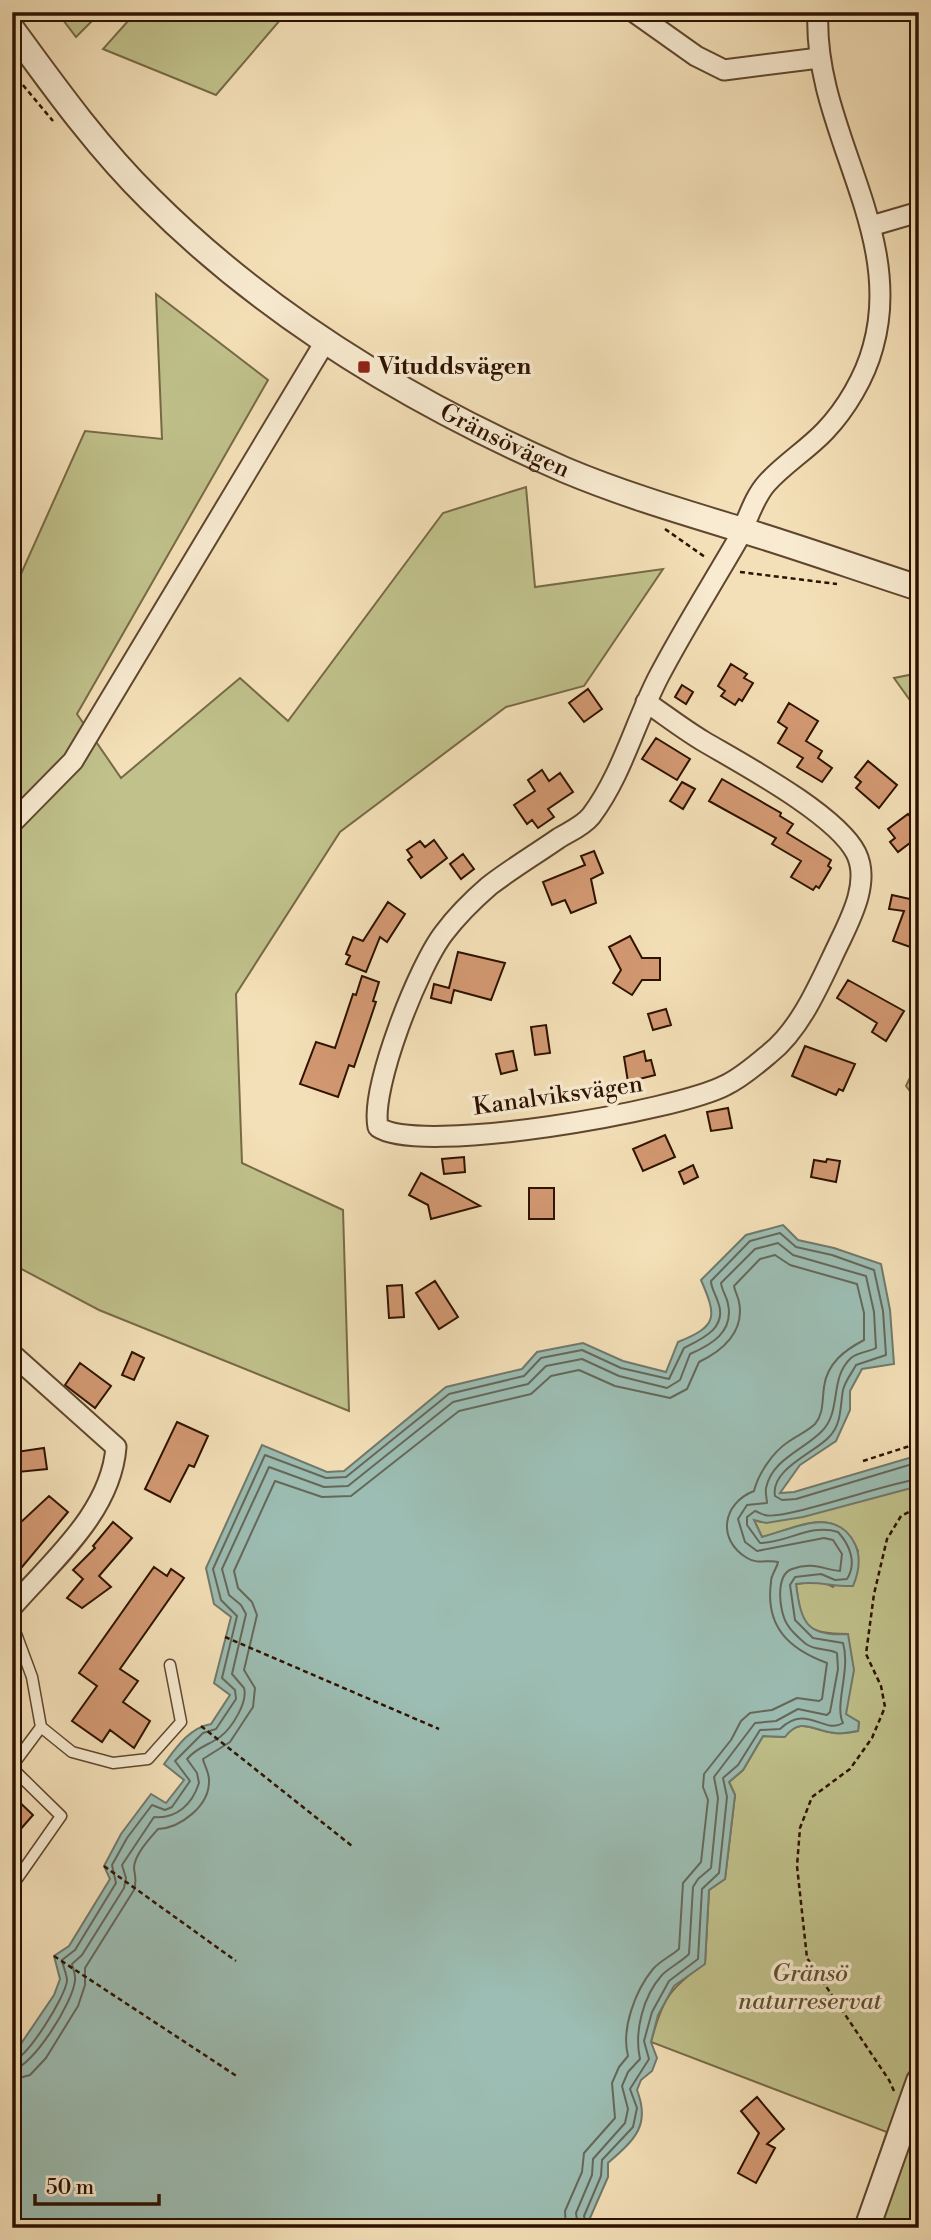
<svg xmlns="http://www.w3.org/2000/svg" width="931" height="2240" font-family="'Libre Bodoni',serif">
  <rect width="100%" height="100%" fill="#f4e0b8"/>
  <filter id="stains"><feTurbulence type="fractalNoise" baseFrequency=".00286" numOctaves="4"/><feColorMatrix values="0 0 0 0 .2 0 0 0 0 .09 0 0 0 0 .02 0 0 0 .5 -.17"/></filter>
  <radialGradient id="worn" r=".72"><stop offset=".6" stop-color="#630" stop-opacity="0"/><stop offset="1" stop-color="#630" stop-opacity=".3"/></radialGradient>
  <path fill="#c0c18b" stroke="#776a46" stroke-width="2" d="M57 12H101L76 37Z
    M136 12H287L216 95 103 49Z
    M156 294 268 380 77 714 121 778 240 678 288 721 443 513 526 487 535 587 663 569 584 686 506 707 340 832 236 994 242 1163 343 1210 349 1411 99 1310 12 1264V594L85 431 162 439Z
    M919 673V713L894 678Z
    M919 1059V1103L906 1086Z
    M919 1486V2228H854L887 2132 651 2042C662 1999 669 1989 705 1963L709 1890 725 1879 735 1795 729 1782 743 1770 763 1736 784 1737C801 1716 813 1731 835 1733 842 1734 851 1732 858 1731L859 1722 846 1715 848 1634C804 1634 801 1626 796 1584L821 1581 833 1587 858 1551C835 1503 802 1527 762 1537L754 1520 761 1522Z"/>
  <path fill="#9cbdb3" stroke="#70796b" stroke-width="2" d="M783 1225 798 1240 834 1248 881 1264 890 1310 894 1364 862 1369 850 1391V1410L836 1441 800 1465 780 1493 794 1492 919 1455V1486L803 1517 766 1523 754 1520 762 1537C793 1529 836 1505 855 1544 861 1557 859 1572 853 1586 832 1587 817 1580 796 1584 801 1622 806 1637 848 1634L854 1670 846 1714 859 1722 858 1731C850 1732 842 1734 835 1733 813 1731 801 1716 785 1737L763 1736 743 1770 729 1782 735 1795 725 1879 709 1890 705 1964 674 1986 658 2015 651 2042 657 2058 652 2071 641 2080 637 2090C651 2126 634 2140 608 2163V2177L590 2218 608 2228H12V2057L54 1995 60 1979 54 1956 69 1946 110 1879 104 1866 121 1834 151 1794 166 1803 184 1780 164 1764C176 1748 189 1728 211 1724L230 1695 214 1683 231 1617 214 1604 206 1568 262 1445 327 1472 344 1471 446 1387 522 1369 537 1352 583 1343 623 1361 666 1372 678 1342C718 1326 717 1317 701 1280L746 1235Z"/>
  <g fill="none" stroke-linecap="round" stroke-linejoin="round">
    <path stroke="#65685a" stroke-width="2" d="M12 2061C27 2059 65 1997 67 1981 67 1974 63 1967 62 1960L75 1950 116 1883 112 1865 127 1838 152 1805 165 1810 172 1807 190 1781 175 1761 203 1733 216 1729 236 1699 235 1690 222 1678 237 1616 221 1600 213 1569 265 1455 326 1478 346 1477 449 1394 524 1376 541 1358 582 1350 621 1368 669 1379 684 1348C702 1339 728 1328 718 1302 716 1295 711 1288 711 1281L750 1241 780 1233 796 1247 832 1255 874 1270 883 1311 886 1355 856 1365C852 1373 845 1381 843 1390 840 1406 842 1424 829 1437 816 1452 770 1469 775 1496L782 1500 796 1499 919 1462
      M12 2070C32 2068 74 2001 75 1980 76 1975 73 1969 72 1964L82 1955 124 1888 126 1878 122 1865 154 1817C176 1819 192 1805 199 1783L197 1773 187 1759C197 1747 209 1745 220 1737 232 1728 248 1702 244 1688L232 1674 246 1614 241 1605 229 1595 222 1569 269 1467 324 1487 348 1486 453 1402 528 1384 546 1366 582 1359 619 1376 667 1388 680 1380 690 1354C711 1345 734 1332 728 1304 727 1297 722 1291 721 1283L755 1249 778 1243 793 1255 866 1276 874 1312 876 1348C869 1352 858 1352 851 1358 829 1378 842 1411 822 1431 804 1450 772 1459 766 1488 765 1493 767 1499 767 1503L747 1505 738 1519 745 1542 757 1551 824 1538 833 1540 842 1554 840 1571C824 1570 814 1561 792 1569 775 1575 779 1611 787 1624 791 1631 800 1639 806 1644 816 1651 828 1648 837 1653L838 1669 830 1712 827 1715 798 1709 776 1721 755 1723 714 1777 718 1798 711 1868 698 1879 693 1887 689 1954C681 1962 670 1967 662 1975 643 1996 634 2032 640 2059L628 2072 622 2086 628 2109 625 2123 593 2159 592 2175 576 2213 578 2228
      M12 2080 30 2075 46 2058 78 2006 85 1985V1968L134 1890C137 1881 135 1877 134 1868 134 1855 150 1838 158 1829 180 1828 210 1806 209 1780 209 1772 204 1765 203 1759L230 1742 253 1707 255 1688 244 1670 257 1615 252 1602 238 1588 234 1571 275 1481 322 1497 351 1496 459 1411 531 1394 551 1376 579 1370 615 1386 670 1398 687 1389 699 1362C722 1351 745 1332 739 1302 738 1296 735 1292 734 1286L760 1259 775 1255 790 1265 857 1284 864 1313V1340C845 1350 827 1363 824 1387 822 1400 824 1413 815 1424 808 1431 796 1436 788 1442 773 1452 758 1474 754 1491 723 1503 716 1539 747 1558 758 1565 768 1559 778 1562 777 1569 771 1574 771 1582 765 1627 789 1649 827 1663L822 1699 819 1701 797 1698 772 1710 750 1713 741 1721 731 1740 704 1774 703 1787 708 1800 701 1862 683 1883 679 1949C671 1956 660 1961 653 1969 635 1991 621 2029 628 2056L619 2067 612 2083 615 2118 584 2153 582 2172 565 2211 566 2228
      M593 2228 586 2223 584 2216 601 2176 602 2160 633 2127 637 2108 630 2089 649 2059 644 2041 652 2012 669 1981 698 1959 702 1889 719 1873 727 1797 723 1778 738 1765 760 1730 780 1729C807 1703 824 1735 843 1723 834 1705 851 1670 843 1643L813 1638 795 1620 790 1585 795 1577 821 1574 835 1580 847 1579C857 1563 850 1545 838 1532 810 1523 788 1543 760 1543L747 1525V1517L755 1511C758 1512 761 1514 765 1515 782 1521 890 1482 919 1479"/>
  </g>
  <path fill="#d39973" stroke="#2e1200" stroke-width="2" d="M731 664 747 674 744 678 753 683 742 701 739 699 735 705 721 696 725 691 718 686Z
    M682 685 693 692 686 704 675 697Z
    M588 689 602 709 584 722 569 703Z
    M789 703 818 721 806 741 822 751 818 758 832 768 822 782 797 767 803 758 778 743 787 728 778 722Z
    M656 738 690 759 677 780 642 759Z
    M868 761 897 785 879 808 856 788 861 782 855 777Z
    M542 770 549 781 560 773 573 792 548 809 554 817 538 828 532 820 527 824 514 805 535 791 528 780Z
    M722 779 781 813 780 816 793 824 787 833 831 860 828 866 831 868 819 888 816 886 813 890 791 877 801 861 772 844 776 838 709 801Z
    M682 782 695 789 683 809 670 801Z
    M908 814 919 828V836L898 852 890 842 895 838 888 829Z
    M434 840 447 858 421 878 408 860 412 857 407 850 420 841 425 847Z
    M594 851 603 873 591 879 596 903 571 913 565 900 552 905 543 882 585 865 581 856Z
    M463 854 474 869 461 879 450 864Z
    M892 895 919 901V950L893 941 904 911 889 909Z
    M388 902 405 914 387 942 380 937 366 972 346 964 350 956 346 954 353 937 363 941Z
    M630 936 642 958H660V980H642L632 995 613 983 621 970 609 947Z
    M458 952 505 963 491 1000 454 990 451 1003 431 998 434 984 449 988Z
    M362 976 379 982 373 1001 376 1002 354 1067 349 1065 338 1097 300 1084 316 1042 335 1048 353 994 356 995Z
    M848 980 904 1011 886 1041 872 1032 877 1023 837 998Z
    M666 1009 671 1025 653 1030 648 1014Z
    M546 1025 550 1053 535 1055 531 1027Z
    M805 1046 855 1064 843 1091 839 1089 836 1095 792 1076Z
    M513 1051 517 1070 501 1074 496 1054Z
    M644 1051 646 1061 651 1060 655 1075 628 1082 624 1057Z
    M728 1108 732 1128 711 1131 707 1112Z
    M665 1135 675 1157 643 1171 633 1149Z
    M464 1157 465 1172 444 1174 442 1159Z
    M827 1159 840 1161 836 1182 811 1177 814 1160 826 1162Z
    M693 1165 698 1177 684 1184 679 1172Z
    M421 1173 445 1186 480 1206 431 1219 428 1205 409 1195Z
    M529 1188H554V1219H529Z
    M435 1281 458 1317 439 1329 416 1293Z
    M402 1285 404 1317 389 1318 387 1286Z
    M132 1352 144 1358 134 1380 122 1375Z
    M80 1363 111 1386 95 1408 65 1385Z
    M177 1422 208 1436 194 1467 189 1465 170 1502 145 1489Z
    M44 1448 47 1469 18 1472 16 1452Z
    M49 1496 68 1512 12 1579V1527L19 1524Z
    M113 1522 132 1538 99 1576 111 1587 82 1608 67 1598 83 1579 73 1570 95 1548 93 1546Z
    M154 1567 167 1576 171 1569 184 1578 120 1669 138 1681 123 1702 150 1721 134 1748 110 1730 102 1742 72 1721 97 1686 79 1673Z
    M12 1795 33 1815 12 1839Z
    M757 2097 784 2129 767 2144 775 2148 756 2183 738 2173 759 2133 741 2111Z"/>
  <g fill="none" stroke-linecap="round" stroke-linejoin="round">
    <defs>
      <path id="service" d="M12 1623 32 1677 41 1727 12 1766
        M41 1727 72 1752 113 1763 148 1759 181 1722 170 1665
        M12 1768 61 1816 12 1886"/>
      <path id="minor" d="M634 12 696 56 724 70 819 58
        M871 226 919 212
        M646 702C665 715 683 729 703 741 742 764 836 814 856 853 870 881 852 916 839 943 821 980 802 1028 769 1054 756 1065 741 1078 726 1085 677 1111 419 1156 378 1127 370 1088 419 965 444 933 456 917 474 899 489 886 511 869 536 854 559 838 569 832 583 826 591 816 622 775 635 722 659 676 683 630 711 586 737 541 747 523 753 498 767 483 784 464 807 450 825 431 846 409 865 377 873 347 906 231 812 128 818 12
        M12 823 73 761 325 342
        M12 1354 116 1447C111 1512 53 1560 12 1607"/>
      <g id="tertiary">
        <path id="s1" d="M12 29C55 88 98 148 150 199 268 317 413 404 565 470 622 494 683 512 742 530 801 548 860 569 919 588"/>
        <path d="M867 2228 919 2081"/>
      </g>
    </defs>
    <use href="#service" stroke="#60462e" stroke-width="13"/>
    <use href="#minor" stroke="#60462e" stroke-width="23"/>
    <use href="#tertiary" stroke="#60462e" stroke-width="28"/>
    <path stroke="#2e1200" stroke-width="2.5" stroke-dasharray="5 3.5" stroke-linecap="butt" d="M12 72 53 121
      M665 529 705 557
      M740 572 837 584
      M863 1461 919 1443
      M225 1637 439 1729
      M201 1726 352 1846
      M104 1866 236 1961
      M54 1956 238 2077
      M894 2091 889 2080 807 1958 797 1866 800 1828 812 1797 850 1769 872 1738 885 1707 881 1686 866 1654 874 1594 887 1539 901 1516 919 1507"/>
    <use href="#service" stroke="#f8ebd1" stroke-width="10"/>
    <use href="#minor" stroke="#f8ebd1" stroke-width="19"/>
    <use href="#tertiary" stroke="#f8ebd1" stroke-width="24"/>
  </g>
  <rect fill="#8f2418" stroke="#f8ebd1" stroke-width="2.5" x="357" y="360" width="14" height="14" rx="3.5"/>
  <g text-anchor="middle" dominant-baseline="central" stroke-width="7" stroke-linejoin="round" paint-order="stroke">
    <g font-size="24" font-weight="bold" fill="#2e1200" stroke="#f8ebd1" text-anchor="start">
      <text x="378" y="367">Vituddsvägen</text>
    </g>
    <g font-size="24" fill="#2e1200" stroke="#f8ebd1">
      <text stroke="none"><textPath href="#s1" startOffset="651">Gränsövägen</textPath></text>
      <text transform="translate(558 1096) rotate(-8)">Kanalviksvägen</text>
    </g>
    <g font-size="24" font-style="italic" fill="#614f31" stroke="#f8ebd1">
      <text x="810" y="1974">Gränsö<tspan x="810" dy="28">naturreservat</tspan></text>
    </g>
  </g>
  <rect width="931" height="2240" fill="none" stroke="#f4e0b8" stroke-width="42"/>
  <rect x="14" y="14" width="903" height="2212" fill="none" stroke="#2e1200" stroke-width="3.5"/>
  <rect x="21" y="21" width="889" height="2198" fill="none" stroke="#2e1200" stroke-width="2"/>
  <path d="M35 2194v10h124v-10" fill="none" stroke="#2e1200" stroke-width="3.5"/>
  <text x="46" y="2194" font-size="21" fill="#2e1200" stroke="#f8ebd1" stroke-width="5" paint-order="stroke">50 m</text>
  <rect width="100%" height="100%" filter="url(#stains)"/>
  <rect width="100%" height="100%" fill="url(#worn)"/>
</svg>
